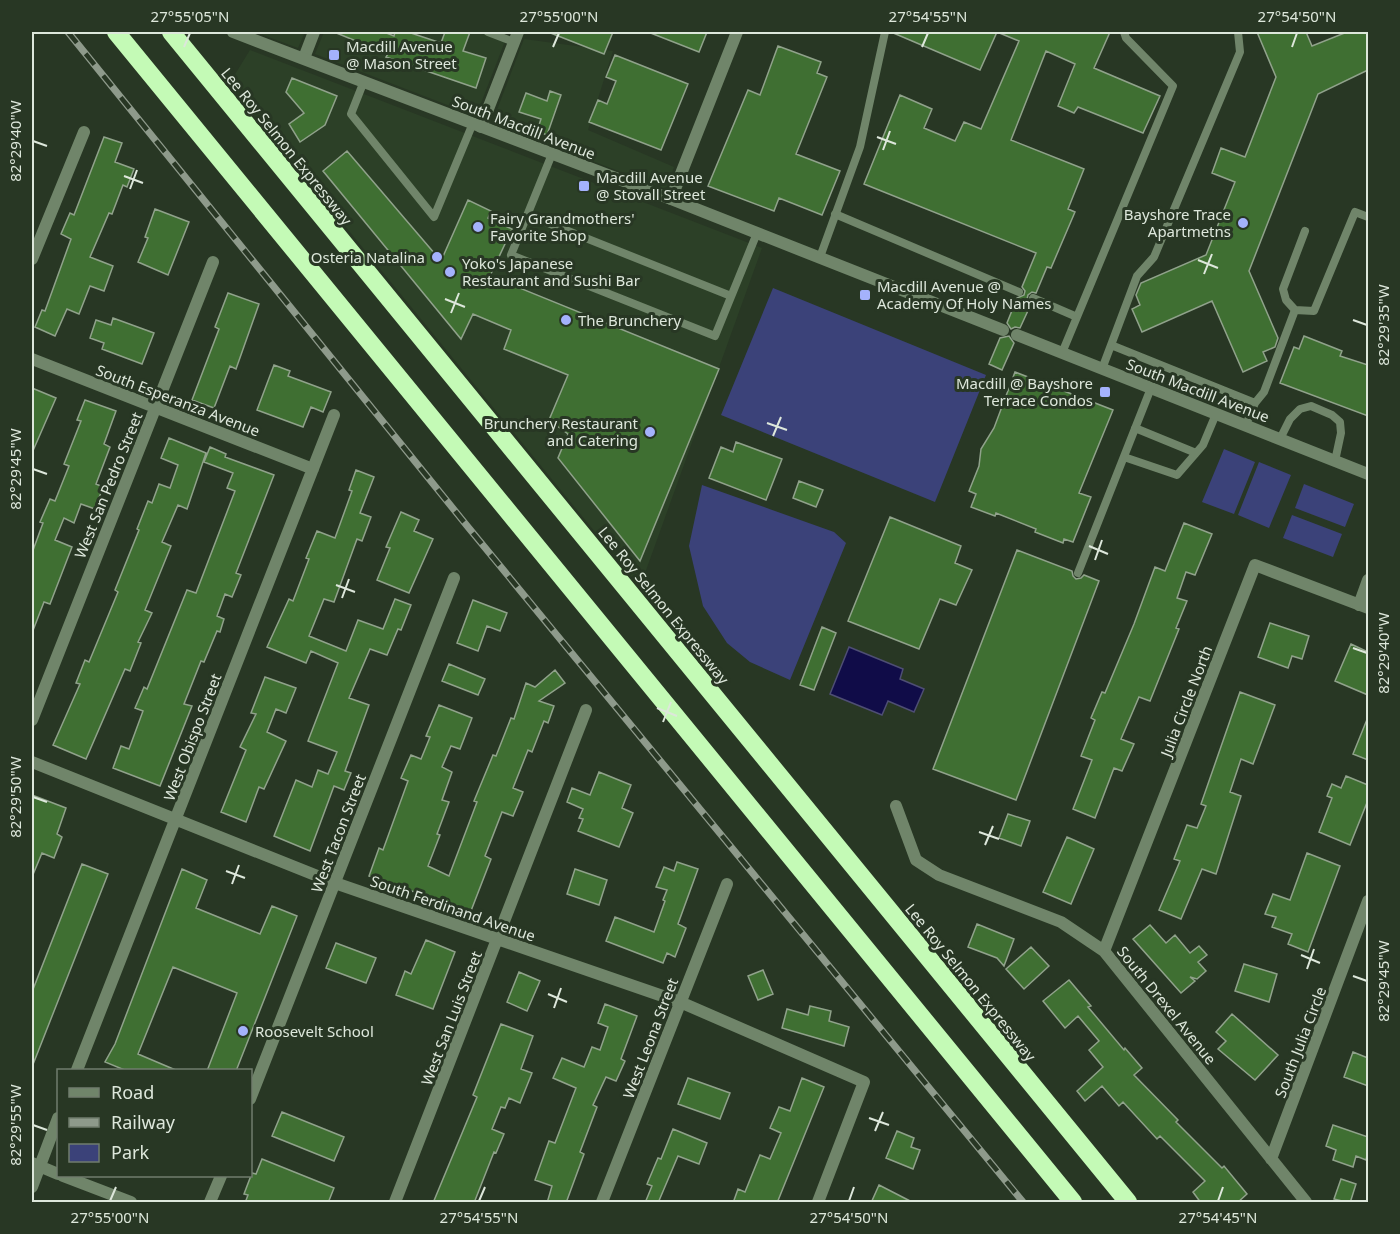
<svg xmlns="http://www.w3.org/2000/svg" width="1400" height="1234" font-family="'Noto Sans',sans-serif">
  <rect width="100%" height="100%" fill="#283724"/>
  <path fill="#2c4027" d="M255 32H305L298 48Z
    M324 32H496L507 36 476 116 315 54Z
    M524 39 613 51 588 130 674 167 666 189 492 123Z
    M250 50 762 248 640 587 229 84Z"/>
  <path fill="#3b4279" d="M773 288 986 375 935 502 721 415Z
    M1224 449 1255 462 1234 514 1202 502Z
    M1259 462 1291 475 1269 528 1238 515Z
    M1304 484 1354 504 1345 527 1295 508Z
    M702 485 834 532 846 543 790 680 750 662 727 643 703 606 689 546Z
    M1292 515 1342 534 1333 557 1283 538Z"/>
  <path fill="#100c48" stroke="#4e4e74" stroke-width="1.5" d="M849 647 903 669 900 679 924 689 914 712 888 701 882 715 830 694Z"/>
  <path fill="#3f6f32" stroke="#90a28b" stroke-width="1.5" d="M334 32H384L394 36 395 32H408L441 43 445 32H470L463 51 486 58 476 88 386 57 388 54Z
    M548 32H613L604 54Z
    M648 32H707L699 52Z
    M891 32H1110L1094 68 1160 96 1143 133 1078 107 1074 113 1058 106 1075 64 1046 51 1011 140 1084 169 1068 209 1075 212 1051 268 1047 267 1036 293 1032 292 1028 295 1027 299 1031 304 1020 328 1015 327 1011 329 1007 323 1017 298 1024 295 1025 291 1022 287 1036 253 864 184 900 95 932 109 924 128 955 141 964 122 981 129 1019 41 997 32 980 70Z
    M1257 32H1306L1312 46 1347 32H1368V70L1318 94 1249 271 1278 338 1275 347 1263 352 1267 361 1243 372 1212 301 1142 332 1132 309 1140 305 1136 295 1141 283 1206 255 1235 182 1212 173 1221 148 1245 157 1276 77Z
    M778 46 821 62 817 73 827 77 796 154 840 171 822 215 779 198 774 211 708 186 748 90 760 95Z
    M615 55 688 84 661 150 589 122 598 100 607 104 616 81 606 77Z
    M292 78 337 96 325 125 300 142 289 124 304 113 286 92Z
    M550 91 561 95 547 135 537 131 541 119 519 112 526 93 547 101Z
    M104 137 122 143 115 162 134 169 127 187 123 185 112 214 109 213 90 257 113 266 104 291 90 286 79 314 67 309 55 336 35 327 42 310 45 311 71 239 61 234 70 213 74 215Z
    M347 151 441 261 468 200 491 211 488 218 512 229 490 276 719 369 640 561 558 458 568 434 549 420 568 375 504 349 511 330 473 314 461 339 323 171Z
    M155 209 189 222 168 275 138 262 148 238 145 237Z
    M228 293 259 304 236 369 230 366 214 408 192 400 219 329 215 327Z
    M113 318 154 333 142 364 102 349 104 343 90 338 96 320 111 325Z
    M1009 336 1014 343 1002 370 989 364 1000 338Z
    M1304 336 1342 351 1340 356 1368 365V416L1280 383 1294 347 1299 349Z
    M274 365 290 371 288 376 331 392 323 412 311 407 303 427 257 410Z
    M1015 372 1113 410 1079 493 1091 497 1073 542 1064 539 1063 543 1035 532 1036 529 996 513 995 516 971 507 976 494 969 491 979 466 981 449 994 428Z
    M32 388 56 398 32 453Z
    M85 400 116 411 104 444 110 447 96 484 103 487 95 509 81 504 74 523 64 518 55 540 72 547 50 604 44 602 32 633V553L43 523 40 522 50 499 55 501 69 466 64 464 81 421 77 420Z
    M169 438 206 453 187 509 178 505 162 542 171 546 145 610 152 613 138 642 141 643 130 671 125 669 86 759 53 745 80 684 76 683 85 660 89 662 118 592 115 590 139 530 137 529 148 501 152 503 159 484 170 488 178 465 161 458Z
    M736 442 782 459 766 500 709 478 721 447 733 452Z
    M210 447 226 454 225 457 274 475 236 573 241 575 232 597 225 594 217 616 224 619 220 632 217 631 204 662 201 661 184 704 192 706 160 786 113 768 121 746 129 749 143 711 135 708 144 687 147 689 187 590 196 593 235 491 227 488 233 473 204 462Z
    M356 470 374 477 360 513 371 517 362 541 357 539 334 602 324 599 309 636 346 651 358 620 383 629 395 599 411 605 401 630 398 629 387 655 370 649 349 698 369 705 345 771 351 773 344 790 334 786 310 851 274 836 296 780 312 787 318 770 328 774 337 752 308 741 338 663 311 651 306 663 267 647 289 599 293 601 309 559 306 558 317 531 335 538 352 491 349 490Z
    M799 481 823 490 816 507 793 498Z
    M401 512 419 520 414 531 433 539 409 593 377 580 390 548 386 547Z
    M890 517 961 546 955 563 972 570 956 605 940 599 919 649 848 621Z
    M1184 523 1212 534 1195 575 1186 572 1177 598 1187 601 1176 628 1179 629 1150 701 1139 697 1121 739 1134 744 1122 771 1114 768 1095 818 1073 809 1092 760 1081 756 1095 720 1091 718 1102 692 1105 693 1134 624 1155 567 1165 571Z
    M1017 550 1072 571 1073 576 1076 579 1081 578 1084 575 1099 581 1016 800 933 769Z
    M473 600 507 613 500 631 487 626 478 651 457 643Z
    M1270 623 1309 636 1302 659 1292 656 1288 668 1258 657Z
    M822 627 836 633 814 690 800 685Z
    M1351 644 1368 652V695L1335 681Z
    M449 664 485 679 478 695 442 681Z
    M555 670 565 683 539 701 554 706 548 723 544 721 532 752 528 750 513 788 523 792 513 816 502 812 485 856 491 859 469 916 423 895 369 876 379 848 383 850 408 781 401 778 411 755 421 759 430 737 426 736 439 705 472 718 460 749 451 746 442 767 452 772 442 800 449 802 437 834 440 835 428 866 449 876 477 802 474 801 493 755 496 756 511 718 514 719 526 683 535 687Z
    M265 677 296 688 286 713 276 709 267 732 286 741 264 789 259 787 246 822 221 812 246 750 240 747 256 714 251 713Z
    M1240 692 1275 705 1253 764 1241 759 1230 792 1241 796 1216 874 1202 869 1181 919 1159 910 1180 861 1174 859 1187 825 1197 828 1206 806 1201 804Z
    M1368 717V760L1353 754Z
    M599 772 631 785 622 808 633 813 619 847 578 831 583 819 579 818 583 809 567 802 572 788 590 795Z
    M1346 776 1368 785V800L1350 845 1319 832 1332 798 1327 796 1332 784 1341 788Z
    M32 795 66 808 57 834 62 837 54 858 42 853 32 877Z
    M1008 814 1030 821 1021 846 999 838Z
    M1067 837 1094 849 1071 904 1043 892Z
    M1307 853 1340 866 1308 952 1288 944 1292 934 1272 927 1276 917 1265 914 1273 894 1290 900Z
    M677 862 698 869 678 924 686 928 675 957 667 953 663 963 606 941 615 917 654 932 665 901 663 900 667 890 656 887 664 867 674 871Z
    M82 864 108 874 32 1067V992Z
    M182 869 207 880 196 908 260 934 272 906 297 916 236 1071H207L237 993 173 967 138 1054 178 1071H127L105 1062 115 1044Z
    M575 869 607 880 599 905 567 894Z
    M977 924 1014 939 1004 966 997 958 968 947Z
    M1150 925 1166 943 1175 935 1190 953 1199 946 1207 955 1198 962 1206 971 1197 979 1190 977 1195 981 1181 993 1133 939Z
    M426 940 455 952 433 1009 396 995 405 971 411 974Z
    M336 943 376 958 366 983 326 968Z
    M1031 947 1049 966 1024 989 1006 969Z
    M1244 964 1277 974 1269 1002 1235 991Z
    M763 970 773 994 758 1000 748 976Z
    M519 972 540 981 527 1011 507 1002Z
    M1069 980 1091 1006 1088 1007 1124 1050 1125 1048 1142 1068 1134 1075 1178 1120 1176 1122 1222 1168 1224 1166 1247 1194 1237 1203H1201L1193 1192 1205 1181 1160 1136 1157 1139 1123 1102 1119 1106 1102 1086 1085 1101 1077 1091 1103 1067 1089 1050 1099 1041 1078 1016 1065 1028 1043 1001Z
    M605 1004 637 1016 621 1059 625 1061 616 1081 606 1077 593 1105 597 1107 580 1152 584 1154 566 1203H547L552 1186 535 1180 549 1141 555 1143 576 1088 553 1078 562 1058 584 1067 592 1047 600 1050 608 1027 598 1023Z
    M810 1006 831 1011 829 1021 849 1027 844 1046 782 1028 787 1009 808 1015Z
    M1232 1014 1278 1055 1255 1080 1218 1049 1226 1041 1216 1032Z
    M501 1024 533 1036 521 1069 532 1073 520 1103 509 1098 505 1108 501 1107 492 1129 504 1134 496 1153 494 1152 474 1203H433L477 1097 473 1095Z
    M1353 1052 1368 1058V1086L1344 1077Z
    M688 1078 730 1093 720 1119 678 1104Z
    M802 1078 824 1087 777 1203H733L738 1189 745 1192 760 1155 770 1159 781 1133 770 1128 779 1107 790 1111Z
    M282 1112 344 1137 334 1161 272 1136Z
    M1333 1125 1368 1137V1152L1366 1160 1356 1156 1353 1167 1333 1160 1336 1150 1326 1146Z
    M673 1129 707 1143 699 1164 678 1156 658 1203H645L652 1186 647 1184 658 1158 661 1159Z
    M897 1131 914 1138 911 1147 920 1150 913 1169 886 1158Z
    M262 1159 334 1188 328 1203H245L248 1195 244 1194 252 1173 256 1174Z
    M1341 1179 1356 1184 1350 1203 1334 1199Z
    M879 1185 914 1203H871Z"/>
  <g fill="none" stroke-linecap="round" stroke-linejoin="round">
    <path stroke="#70856a" stroke-width="8" d="M488 32 514 42
      M364 81 351 114 434 217 473 123
      M552 154 511 255 715 336 757 233
      M835 214 1019 292
      M528 215 731 296
      M820 257 860 147 885 32
      M1033 298 1077 317
      M1295 310 1286 300 1283 289 1305 231
      M1111 345 1255 403
      M1062 353 1173 86 1126 38 1124 32
      M1102 369 1137 276 1154 257 1240 52 1238 32
      M1246 425 1255 403 1264 392 1295 310 1314 311 1355 212 1368 217
      M1135 428 1196 453
      M1280 439 1290 419 1300 409 1311 406 1332 415 1340 422 1341 433 1335 461
      M1124 457 1177 475 1203 445 1216 414
      M1078 573 1151 388"/>
    <path stroke="#70856a" stroke-width="12" d="M304 58 314 32
      M481 127 518 32
      M671 199 737 32
      M32 259 84 132
      M32 359 313 469
      M1359 605 1368 580
      M32 720 213 262
      M32 762 335 883 680 1002 864 1082 818 1202
      M896 806 916 860 939 875 1061 922 1104 951 1306 1202
      M1104 951 1255 565 1368 608
      M77 1070 334 415
      M250 1099 454 578
      M1271 1159 1368 901
      M32 1163 58 1174
      M63 1176 131 1202
      M32 1187 58 1118
      M210 1202 221 1176
      M395 1202 586 710
      M602 1202 727 884"/>
    <path stroke="#70856a" stroke-width="12" d="M233 32 671 199 1003 330
      M1017 335 1368 474"/>
    <path stroke="#c4fab6" stroke-width="18" d="M116 32 1073 1202
      M171 32 1128 1202"/>
    <defs>
      <path id="rail" d="M68 32 468 527 1023 1202"/>
    </defs>
    <use href="#rail" stroke="#8e9a8b" stroke-width="7"/>
    <use href="#rail" stroke="#283724" stroke-width="4.5" stroke-dasharray="14" stroke-linecap="butt"/>
  </g>
  <path fill="none" stroke="#dde7db" stroke-width="2" d="M184 47 190 33M553 47 559 33M922 47 928 33M1292 47 1297 33M877 137 896 144M33 141 47 146M883 150 890 131M124 176 143 183M130 189 137 170M1198 260 1218 268M1204 274 1212 254M445 299 465 307M451 313 459 293M1353 320 1367 325M767 423 787 430M773 436 781 417M33 469 47 474M1089 546 1108 554M1095 560 1102 540M336 585 355 592M342 598 349 579M1353 648 1367 653M657 708 677 716M663 722 671 702M33 797 47 802M979 832 999 839M985 845 993 826M226 871 245 878M232 884 239 865M1301 955 1320 963M1307 969 1314 949M1353 976 1367 981M548 994 567 1002M554 1008 561 988M869 1118 889 1125M33 1125 47 1130M875 1131 883 1112M110 1201 116 1187M479 1201 485 1187M849 1201 854 1187M1218 1201 1223 1187"/>
  <g fill="#a4b2fc" stroke="#283724" stroke-width="2">
    <rect x="328" y="49" width="12" height="12" rx="3"/>
    <rect x="578" y="180" width="12" height="12" rx="3"/>
    <circle cx="1243" cy="223" r="6"/>
    <circle cx="478" cy="227" r="6"/>
    <circle cx="437" cy="257" r="6"/>
    <circle cx="450" cy="272" r="6"/>
    <rect x="859" y="289" width="12" height="12" rx="3"/>
    <circle cx="566" cy="320" r="6"/>
    <rect x="1099" y="386" width="12" height="12" rx="3"/>
    <circle cx="650" cy="432" r="6"/>
    <circle cx="243" cy="1031" r="6"/>
  </g>
  <g text-anchor="middle" dominant-baseline="central" stroke-width="6" stroke-linejoin="round" paint-order="stroke">
    <g font-size="15" fill="#dde7db" stroke="#283724" text-anchor="start">
      <text x="346" y="46">Macdill Avenue<tspan x="346" dy="17">@ Mason Street</tspan></text>
      <text x="596" y="177">Macdill Avenue<tspan x="596" dy="17">@ Stovall Street</tspan></text>
      <text x="1231" y="214" text-anchor="end">Bayshore Trace<tspan x="1231" dy="17">Apartmetns</tspan></text>
      <text x="490" y="218">Fairy Grandmothers'<tspan x="490" dy="17">Favorite Shop</tspan></text>
      <text x="425" y="257" text-anchor="end">Osteria Natalina</text>
      <text x="462" y="263">Yoko's Japanese<tspan x="462" dy="17">Restaurant and Sushi Bar</tspan></text>
      <text x="877" y="286">Macdill Avenue @<tspan x="877" dy="17">Academy Of Holy Names</tspan></text>
      <text x="578" y="320">The Brunchery</text>
      <text x="1093" y="383" text-anchor="end">Macdill @ Bayshore<tspan x="1093" dy="17">Terrace Condos</tspan></text>
      <text x="638" y="423" text-anchor="end">Brunchery Restaurant<tspan x="638" dy="17">and Catering</tspan></text>
      <text x="255" y="1031">Roosevelt School</text>
    </g>
    <g font-size="15" fill="#dde7db" stroke="#283724">
      <text transform="translate(524 127) rotate(21)">South Macdill Avenue</text>
      <text transform="translate(287 146) rotate(51)">Lee Roy Selmon Expressway</text>
      <text transform="translate(1198 390) rotate(21)">South Macdill Avenue</text>
      <text transform="translate(178 400) rotate(21)">South Esperanza Avenue</text>
      <text transform="translate(108 485) rotate(-68)">West San Pedro Street</text>
      <text transform="translate(664 605) rotate(51)">Lee Roy Selmon Expressway</text>
      <text transform="translate(1186 701) rotate(-69)">Julia Circle North</text>
      <text transform="translate(192 737) rotate(-69)">West Obispo Street</text>
      <text transform="translate(338 833) rotate(-69)">West Tacon Street</text>
      <text transform="translate(453 908) rotate(19)">South Ferdinand Avenue</text>
      <text transform="translate(971 982) rotate(51)">Lee Roy Selmon Expressway</text>
      <text transform="translate(1167 1005) rotate(51)">South Drexel Avenue</text>
      <text transform="translate(451 1018) rotate(-69)">West San Luis Street</text>
      <text transform="translate(650 1038) rotate(-69)">West Leona Street</text>
      <text transform="translate(1300 1042) rotate(-69)">South Julia Circle</text>
    </g>
  </g>
  <rect width="1400" height="1234" fill="none" stroke="#283724" stroke-width="66"/>
  <rect x="57" y="1069" width="195" height="108" fill="#283724" stroke="#707d6d" stroke-width="1.5"/>
  <rect x="69" y="1088" width="30" height="9" fill="#70856a" stroke="#707d6d" stroke-width="1.5"/>
  <text x="111" y="1099" font-size="18" fill="#dde7db">Road</text>
  <rect x="69" y="1118" width="30" height="9" fill="#8e9a8b" stroke="#707d6d" stroke-width="1.5"/>
  <text x="111" y="1129" font-size="18" fill="#dde7db">Railway</text>
  <rect x="69" y="1144" width="30" height="18" fill="#3b4279" stroke="#707d6d" stroke-width="1.5"/>
  <text x="111" y="1159" font-size="18" fill="#dde7db">Park</text>
  <rect x="33" y="33" width="1334" height="1168" fill="none" stroke="#dde7db" stroke-width="2"/>
  <g font-size="15" text-anchor="middle" fill="#dde7db">
    <text x="190" y="22">27°55'05"N</text>
    <text x="559" y="22">27°55'00"N</text>
    <text x="928" y="22">27°54'55"N</text>
    <text x="1297" y="22">27°54'50"N</text>
    <text transform="translate(16 141) rotate(-90)" y="5">82°29'40"W</text>
    <text transform="translate(1384 325) rotate(-90)" y="5">82°29'35"W</text>
    <text transform="translate(16 469) rotate(-90)" y="5">82°29'45"W</text>
    <text transform="translate(1384 653) rotate(-90)" y="5">82°29'40"W</text>
    <text transform="translate(16 797) rotate(-90)" y="5">82°29'50"W</text>
    <text transform="translate(1384 981) rotate(-90)" y="5">82°29'45"W</text>
    <text transform="translate(16 1125) rotate(-90)" y="5">82°29'55"W</text>
    <text x="110" y="1223">27°55'00"N</text>
    <text x="479" y="1223">27°54'55"N</text>
    <text x="849" y="1223">27°54'50"N</text>
    <text x="1218" y="1223">27°54'45"N</text>
  </g>
</svg>
